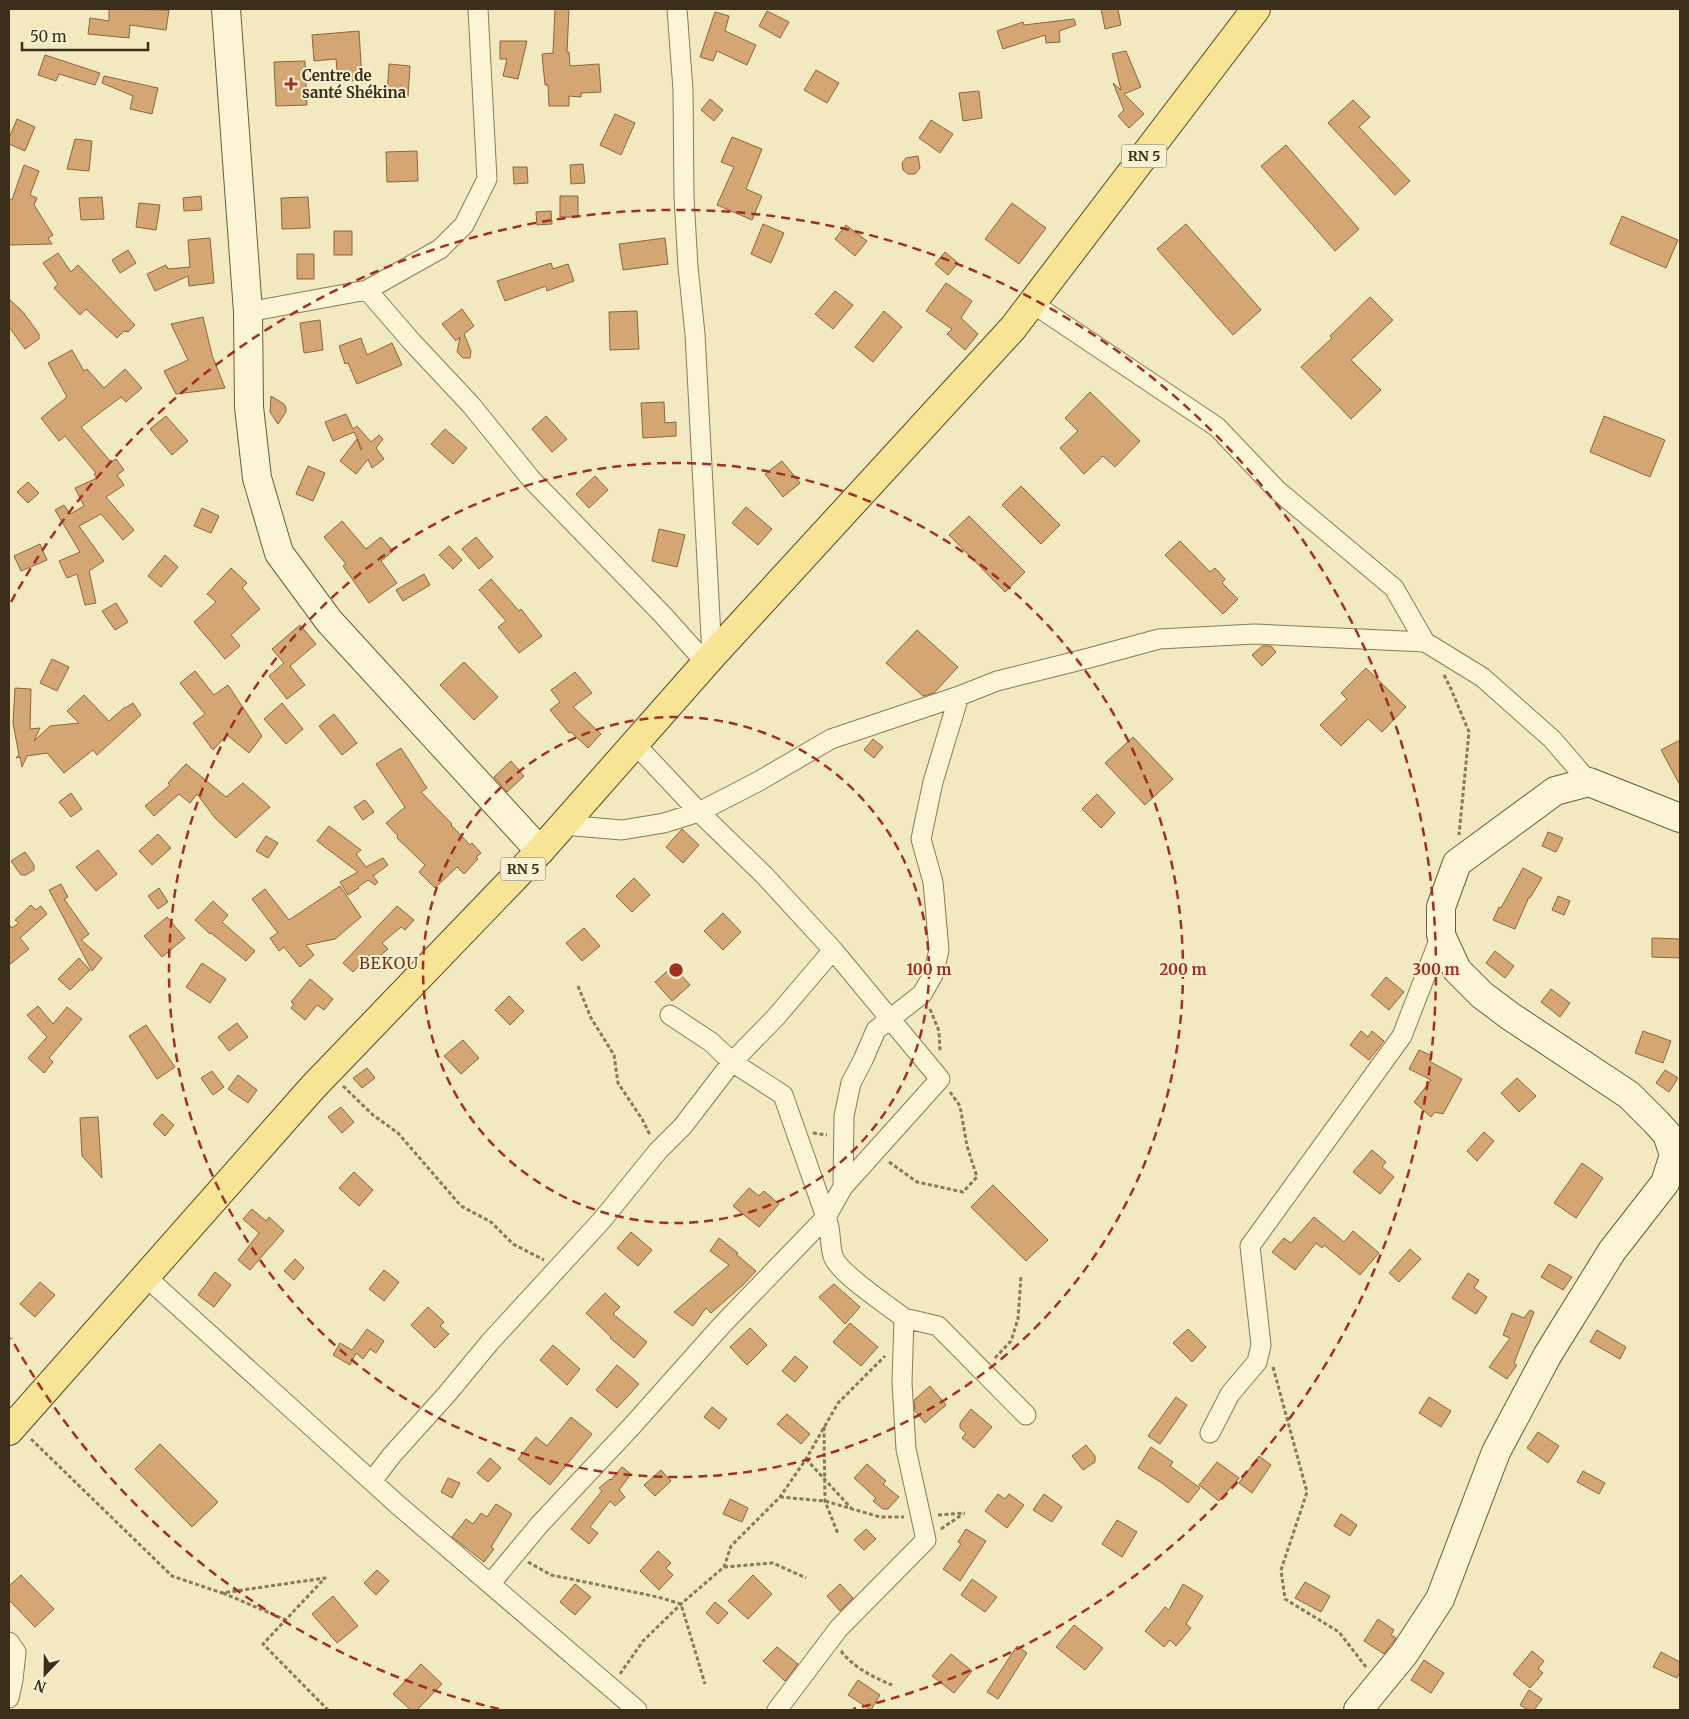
<svg xmlns="http://www.w3.org/2000/svg" width="1689" height="1719" font-family="Merriweather,serif">
  <rect width="100%" height="100%" fill="#f2e9c1"/>
  <path fill="#d3a673" stroke="#8e653a" d="M109 9 169 10 166 30 130 25 129 38 88 34 90 18 109 21Z
    M555 9H569L567 52H569L570 66 599 64 601 92 581 93V97L569 96V106H549L548 85H545L542 54 553 53Z
    M1101 9H1118L1121 25 1105 29Z
    M767 11 789 22 780 38 759 26Z
    M715 12 729 16 725 31 756 45 747 65 717 51 713 61 700 57Z
    M1074 19 1076 25 1059 31 1060 42 1046 43 1045 35 1003 49 997 31 1023 22 1024 25Z
    M359 31 362 80 338 82 336 59 314 61 312 35Z
    M500 41H527L518 79 503 76 507 59H500Z
    M1126 51 1141 87 1124 94 1144 114 1129 128 1118 116 1124 110 1113 83 1121 90 1112 54Z
    M45 55 100 73 95 85 59 74 56 81 38 75Z
    M305 61 307 105 276 106 274 62Z
    M389 64 410 66 408 97 387 95Z
    M816 70 839 83 827 103 804 90Z
    M104 76 158 88 152 114 130 109 133 96 102 83Z
    M979 91 982 118 963 121 959 93Z
    M710 99 723 110 714 121 701 110Z
    M1353 100 1370 117 1359 127 1410 181 1395 195 1328 123Z
    M615 114 635 123 621 155 600 145Z
    M17 119 35 127 25 151 9 144V138Z
    M931 120 953 134 940 153 919 138Z
    M732 137 762 149 746 189 762 196 752 220 717 205 734 167 721 162Z
    M75 139 92 141 89 171 67 169Z
    M1286 145 1359 229 1335 251 1261 166Z
    M417 151 418 181 387 182 386 152Z
    M918 156 920 168 915 174H908L903 170 902 163 906 158Z
    M583 164 585 183 571 184 570 165Z
    M24 165 39 171 30 195 37 198 34 205 53 235 48 238 52 244 9 245V199L12 200Z
    M513 167H527L528 183 514 184Z
    M201 196 202 210 184 211 183 198Z
    M560 196H578V217H560Z
    M102 197 104 219 81 220 79 198Z
    M308 197 310 228 282 229 281 198Z
    M139 203 160 205 156 230 136 227Z
    M1012 203 1046 228 1019 264 985 239Z
    M551 211 552 224 537 225 536 212Z
    M1622 216 1678 240 1666 268 1610 244Z
    M763 224 784 233 771 263 751 254Z
    M1186 224 1261 310 1233 335 1157 249Z
    M846 225 867 241 855 256 835 239Z
    M334 231H352V255H334Z
    M210 238 214 283 189 286 188 276 155 291 147 274 166 265 168 269 190 267 188 240Z
    M665 238 668 264 623 270 619 244Z
    M128 250 136 263 120 273 112 260Z
    M945 252 958 263 948 275 935 264Z
    M58 253 71 272 78 265 135 325 128 332 124 331 117 338 86 309 80 315 54 288 58 284 43 263Z
    M297 254H314V279H297Z
    M551 263 553 269 568 264 574 281 547 291 546 286 505 301 497 281Z
    M946 283 972 301 961 318 978 334 965 350 947 334 952 329 926 311Z
    M835 291 853 305 833 329 815 314Z
    M1370 297 1393 320 1351 360 1381 390 1351 419 1301 367 1332 338 1330 336Z
    M9 299 23 312 39 334V339L25 349 9 327Z
    M462 309 474 326 464 334 471 351 470 358H463L457 352 460 337 456 341 442 324Z
    M637 311 639 349 610 350 609 312Z
    M884 311 902 327 873 362 855 347Z
    M203 317 212 355 225 388 176 394 164 371 188 360 171 324Z
    M320 320 323 350 304 353 300 323Z
    M361 338 367 355 392 343 402 365 357 384 348 363 345 364 339 346Z
    M72 350 84 371 87 369 104 388 125 369 142 388 126 402 121 397 81 427 111 462 116 459 124 470 117 475 124 485 106 497 134 530 123 540 101 514 79 526 104 561 89 571 96 603 85 605 77 574 67 578 59 561 80 552 55 510 64 505 70 514 84 506 75 488 97 478 94 474 96 473 65 436 59 441 41 418 67 397 48 363Z
    M1090 392 1140 441 1115 467 1103 456 1084 474 1060 448 1078 431 1065 418Z
    M271 396 284 404 286 408V412L278 424 270 412Z
    M664 402 665 423 676 422V436L643 438 641 403Z
    M346 414 353 429 357 426 371 442 379 435 383 439 376 448 384 459 372 468 368 459 356 474 340 461 357 439 361 450 362 449 354 432 333 441 325 422Z
    M166 416 188 441 172 455 150 429Z
    M546 416 567 439 552 452 532 429Z
    M1604 416 1665 440 1650 477 1590 452Z
    M445 429 467 448 453 464 431 444Z
    M782 461 800 483 783 497 765 474Z
    M308 466 325 473 313 501 296 494Z
    M595 476 608 490 589 508 576 494Z
    M28 482 39 493 28 503 17 492Z
    M1021 486 1060 525 1041 544 1002 505Z
    M746 507 772 529 758 545 732 523Z
    M202 508 219 516 211 533 194 526Z
    M969 516 1025 572 1005 592 949 535Z
    M342 521 366 549 381 537 393 551 381 561 397 583 369 603 343 566 346 564 324 537Z
    M659 529 685 535 677 567 652 561Z
    M476 537 493 557 479 569 462 549Z
    M1180 541 1210 572 1215 568 1225 579 1222 583 1238 599 1223 614 1165 555Z
    M40 544 47 560 21 571 14 556Z
    M449 546 462 560 453 569 439 555Z
    M165 555 178 567 161 587 148 576Z
    M231 568 247 583 242 588 260 609 231 635 240 646 225 659 194 622 216 602 207 594Z
    M424 574 430 585 403 601 396 590Z
    M491 579 519 611 521 609 542 636 519 653 498 627 506 621 479 590Z
    M116 603 128 622 115 630 102 611Z
    M300 625 316 644 290 666 305 685 287 699 269 676 284 663 272 649Z
    M917 630 958 667 934 693 923 696 886 663Z
    M1262 646H1271L1276 652 1262 666 1252 655Z
    M52 659 69 667 57 691 40 683Z
    M464 662 498 697 474 720 440 685Z
    M1366 668 1406 707 1382 732 1368 719 1341 746 1320 725 1347 699 1341 693Z
    M195 671 214 695 228 685 262 736 249 753 227 735 213 750 193 723 205 714 180 683Z
    M575 672 592 693 573 707 601 734 588 748 571 732 569 733 550 710 560 702 551 690Z
    M15 688 31 689 30 729 40 728 34 741 50 726 79 723 67 711 84 695 109 721 125 707V708L133 703 141 715 97 755 93 750 64 773 47 753 27 756 22 767 20 757 16 758 19 755 13 723Z
    M282 703 303 729 286 744 264 719Z
    M334 714 357 743 342 755 319 726Z
    M1133 737 1173 779 1145 805 1105 763Z
    M873 739 883 747 874 758 864 750Z
    M1680 740V785L1661 750Z
    M401 748 427 788 421 792 452 824 451 825 470 845 472 843 481 853 476 857 478 859 464 874 457 867 435 888 419 872 425 865 397 838 398 836 386 823 405 807 376 764Z
    M511 761 524 776 507 792 494 777Z
    M186 764 226 797 243 783 270 807 236 838 215 818 197 794 190 803 179 794 154 816 145 806 170 785 168 783Z
    M71 793 82 809 71 817 59 802Z
    M1097 794 1115 813 1101 828 1082 809Z
    M365 800 374 812 363 820 354 807Z
    M329 826 361 850 356 854 366 867 383 858 388 865 373 876 378 882 375 885 368 880 358 887 359 888 348 895 340 882 358 872 317 841Z
    M682 829 699 845 683 863 666 847Z
    M1548 832 1563 838 1556 852 1542 846Z
    M158 834 171 848 152 865 139 851Z
    M266 836 278 843 268 858 256 851Z
    M98 850 117 874 96 891 76 867Z
    M25 852 34 865V870L26 875H21L11 861Z
    M1523 868 1542 878 1530 898 1529 897 1515 929 1493 920 1499 907 1501 908Z
    M634 878 650 895 632 912 616 896Z
    M61 884 68 897 64 899 89 934 81 940 102 958 92 971 49 890Z
    M340 886 361 917 335 939 306 945 314 955 300 967 284 947 279 951 270 938 278 933 252 899 265 889 289 920Z
    M159 888 168 902 158 909 148 896Z
    M1558 896 1570 901 1564 915 1552 910Z
    M213 901 228 915 222 922 255 951 246 961 211 933 210 934 195 920Z
    M31 905 36 910 41 906 47 914 20 938 29 949 9 965V924L12 928 19 923 15 920Z
    M397 906 414 920 405 930 401 927 382 943 388 949 374 961 369 955 353 972 343 963Z
    M723 913 741 932 723 950 704 931Z
    M167 917 185 938 162 957 144 936Z
    M584 928 600 946 582 961 566 943Z
    M1652 938 1680 939V958L1652 957Z
    M1495 951 1514 966 1505 978 1486 963Z
    M79 958 90 970 70 990 58 979Z
    M202 963 226 979 210 1003 186 987Z
    M673 966 690 985 672 1001 655 982Z
    M1386 977 1404 992 1389 1010 1371 995Z
    M310 979 333 999 324 1010 317 1005 305 1020 291 1008 294 1004 291 1002Z
    M1551 989 1570 1003 1560 1017 1541 1002Z
    M509 996 524 1011 510 1025 495 1010Z
    M38 1006 53 1024 67 1007 82 1019 49 1058 53 1062 44 1073 28 1058 47 1037 27 1015Z
    M237 1023 248 1037 229 1051 218 1037Z
    M146 1025 175 1067 157 1079 129 1036Z
    M1361 1031 1368 1037 1372 1031 1384 1041 1369 1060 1350 1045Z
    M1643 1031 1671 1041 1663 1063 1635 1053Z
    M463 1040 479 1058 461 1074 444 1056Z
    M1419 1050 1432 1056 1429 1061 1462 1079 1443 1114 1435 1112 1431 1117 1414 1102 1431 1080 1409 1069Z
    M367 1068 375 1078 362 1088 353 1078Z
    M1665 1070 1678 1078 1669 1092 1656 1083Z
    M212 1071 224 1087 213 1095 201 1078Z
    M238 1075 257 1090 248 1103 228 1089Z
    M1517 1078 1536 1096 1519 1112 1501 1093Z
    M341 1107 354 1122 342 1133 328 1117Z
    M162 1114 174 1125 165 1136 153 1124Z
    M98 1117 102 1178 82 1156 80 1118Z
    M1484 1132 1494 1141 1477 1161 1467 1151Z
    M1372 1150 1386 1162 1382 1167 1394 1177 1380 1194 1353 1172Z
    M1582 1163 1603 1178 1576 1218 1554 1203Z
    M354 1172 373 1190 359 1206 339 1188Z
    M993 1185 1048 1240 1026 1261 971 1207Z
    M749 1188 759 1196 764 1191 779 1204 759 1227 733 1206Z
    M252 1209 266 1221 269 1217 284 1231 250 1270 238 1260 259 1233 243 1219Z
    M1314 1217 1344 1242 1353 1231 1379 1253 1360 1275 1324 1245 1322 1248 1316 1243 1295 1270 1272 1252 1284 1238 1291 1243Z
    M631 1232 652 1250 638 1266 617 1248Z
    M719 1238 738 1253 736 1254 756 1271 743 1285 711 1313 706 1308 693 1326 674 1312 729 1265 710 1251Z
    M1410 1249 1421 1259 1399 1282 1389 1273Z
    M295 1259 304 1268 294 1280 284 1271Z
    M1549 1264 1572 1277 1563 1290 1541 1277Z
    M384 1270 399 1282 384 1301 369 1289Z
    M215 1272 231 1285 214 1307 198 1295Z
    M1468 1273 1479 1280 1474 1288 1487 1297 1476 1314 1452 1298Z
    M40 1282 55 1295 35 1317 20 1304Z
    M834 1284 860 1307 845 1324 819 1297Z
    M605 1293 620 1307 613 1314 647 1342 634 1358 610 1338 611 1337 586 1313Z
    M428 1307 444 1322 440 1326 449 1334 435 1348 411 1325Z
    M1530 1310 1534 1312 1514 1363 1517 1365 1507 1379 1489 1367 1510 1338 1503 1335 1512 1313 1524 1318Z
    M850 1323 878 1347 861 1366 833 1342Z
    M750 1328 767 1345 747 1365 730 1347Z
    M367 1329 384 1341 376 1353 370 1349 363 1359 356 1353 350 1365 333 1355 340 1343 352 1350Z
    M1188 1329 1206 1347 1192 1362 1173 1343Z
    M1597 1330 1626 1347 1620 1359 1590 1342Z
    M553 1345 580 1369 567 1385 540 1360Z
    M795 1356 808 1367 795 1382 782 1371Z
    M617 1365 639 1384 617 1408 596 1390Z
    M930 1386 946 1405 925 1423 915 1411 914 1400Z
    M1176 1397 1187 1405 1160 1444 1148 1436Z
    M1429 1397 1451 1411 1441 1427 1419 1413Z
    M712 1407 727 1419 719 1429 704 1417Z
    M971 1409 992 1427 974 1448 962 1438 966 1433 960 1428V1423Z
    M787 1414 810 1434 801 1444 777 1424Z
    M571 1417 592 1434 550 1485 518 1459 536 1437 547 1446Z
    M1538 1432 1559 1446 1548 1463 1527 1448Z
    M160 1444 218 1502 192 1527 135 1469Z
    M1086 1445 1095 1456V1462L1083 1470 1072 1456Z
    M1151 1447 1173 1462 1170 1466 1200 1488 1188 1503 1162 1483 1138 1468Z
    M1259 1456 1271 1465 1252 1493 1239 1483Z
    M490 1458 501 1468 488 1482 477 1473Z
    M1217 1462 1239 1478 1219 1501 1199 1485Z
    M867 1464 886 1481 883 1484 899 1497 888 1509H883L873 1501 876 1498 854 1478Z
    M622 1467 631 1474 619 1490 625 1497 615 1506 610 1501 590 1527 598 1533 589 1544 571 1529 602 1491 599 1488 610 1479 611 1480Z
    M661 1470 671 1481 655 1496 644 1485Z
    M1583 1471 1605 1483 1599 1494 1577 1482Z
    M448 1478 460 1483 452 1498 441 1492Z
    M998 1494 1005 1499 1009 1494 1024 1505 1007 1528 985 1511Z
    M1044 1494 1062 1507 1052 1522 1033 1510Z
    M730 1499 748 1508 742 1522 723 1514Z
    M496 1504 512 1514 491 1547 494 1549 484 1562 452 1537 466 1519 473 1524 481 1513 487 1517Z
    M1341 1514 1357 1525 1350 1536 1334 1526Z
    M1117 1520 1137 1532 1122 1557 1102 1544Z
    M866 1529 876 1539 864 1550 854 1540Z
    M966 1529 986 1541 960 1581 943 1569 961 1544 958 1542Z
    M658 1551 671 1563 666 1568 673 1575 659 1590 640 1571Z
    M377 1570 389 1581 376 1595 364 1583Z
    M21 1575 54 1609 35 1627 9 1600V1586Z
    M753 1575 772 1594 748 1619 728 1601Z
    M972 1579 997 1597 985 1612 961 1595Z
    M1305 1582 1330 1596 1321 1612 1295 1598Z
    M575 1584 591 1597 575 1615 560 1602Z
    M840 1584 853 1598 840 1611 827 1596Z
    M1183 1584 1203 1596 1186 1624 1191 1628 1176 1646 1170 1640 1164 1647 1145 1631 1165 1607 1169 1610Z
    M333 1596 358 1626 337 1643 312 1614Z
    M715 1602 728 1613 718 1624 706 1613Z
    M1378 1619 1394 1630 1391 1635 1396 1638 1384 1654 1364 1641Z
    M1074 1625 1103 1648 1085 1670 1056 1647Z
    M1017 1646 1027 1653 998 1699 987 1692Z
    M777 1647 798 1664 785 1681 763 1661Z
    M1532 1651 1544 1661 1538 1669 1543 1673 1530 1688 1513 1674Z
    M1661 1652 1680 1662V1671L1677 1678 1653 1667Z
    M951 1654 972 1671 954 1693 932 1676Z
    M1424 1660 1444 1673 1431 1693 1411 1680Z
    M421 1664 442 1684 417 1710H411L393 1694Z
    M858 1680 880 1695 871 1710 848 1695Z
    M1529 1690 1542 1699 1534 1710H1528L1520 1705Z"/>
  <g fill="none" stroke-linecap="round" stroke-linejoin="round">
    <defs>
      <path id="street" d="M677 9 683 90 684 197 688 267 695 334 712 656
        M367 290 412 342 471 405 531 479 662 614 706 663
        M1032 303 1217 427 1277 490 1394 588 1425 642
        M248 312 367 290 440 249 464 225 487 179 478 9
        M635 744 699 812 764 875 833 950 940 1079 843 1187
        M563 825 622 830 664 823 699 812 759 781 831 739 959 696
        M670 1015 711 1042 732 1062 776 1017 833 950
        M145 1276 398 1505 637 1710
        M904 1318 938 1326 1026 1415
        M1210 1433 1230 1394 1257 1362 1261 1345 1250 1246 1402 1036 1441 935
        M372 1481 392 1455 447 1394 490 1342 602 1220 658 1151 683 1126 732 1062 783 1095 826 1217 721 1326 632 1426 540 1524 490 1584
        M9 1642 16 1652 13 1680 9 1698
        M777 1710 839 1628 926 1540 906 1449 902 1383 904 1318C888 1305 839 1274 833 1256 829 1242 832 1231 826 1217L843 1187 844 1116 851 1083 863 1060 876 1030 922 994 933 975 939 950 933 882 921 839 933 782 959 696 997 681 1089 658 1159 639 1255 634 1425 642 1482 677 1552 739 1589 782"/>
      <path id="secondary" d="M226 9 248 312 249 407 257 478 279 553 329 621 540 851
        M1358 1710 1404 1654 1440 1599 1496 1452 1547 1356 1612 1251 1665 1183 1674 1155 1667 1134 1656 1122 1629 1095 1510 1016 1482 995 1457 970 1441 935V907L1457 863 1555 791 1589 782 1680 818"/>
      <path id="primary" d="M9 1431 313 1087 540 851 712 656 1013 328 1256 9"/>
    </defs>
    <use href="#street" stroke="#8d7957" stroke-width="21"/>
    <use href="#secondary" stroke="#6e5a3a" stroke-width="30"/>
    <use href="#primary" stroke="#5a462b" stroke-width="30"/>
    <path stroke="#8d7957" stroke-width="3" stroke-dasharray="4 2.5" stroke-linecap="butt" d="M1444 675 1451 689 1469 732 1459 835
      M578 986 591 1018 614 1055 618 1083 642 1119 650 1135
      M930 1009 939 1031 940 1051
      M343 1086 373 1115 398 1133 461 1206 491 1222 513 1244 544 1260
      M813 1133 827 1135
      M889 1162 917 1182 963 1192 977 1177 967 1146 960 1106 950 1092
      M995 1358 1011 1341 1018 1319 1021 1276
      M1273 1367 1307 1492 1281 1570 1285 1599 1339 1632 1366 1667
      M824 1427 825 1501 838 1534
      M31 1439 172 1576 222 1593 325 1578 263 1644 328 1710
      M806 1459 851 1508
      M780 1497 825 1501 880 1517H904
      M938 1515 965 1513
      M941 1529 963 1514
      M528 1562 551 1575 658 1597 681 1604 705 1684
      M724 1567 773 1563 806 1578
      M223 1593 286 1620
      M841 1651C854 1668 873 1677 892 1685
      M620 1674 643 1641 681 1604 724 1567 731 1546 780 1497 806 1459 838 1403 885 1356"/>
    <use href="#street" stroke="#fbf4d5" stroke-width="19"/>
    <use href="#secondary" stroke="#fbf4d5" stroke-width="28"/>
    <use href="#primary" stroke="#f8e495" stroke-width="28"/>
  </g>
  <g fill="none" stroke="#a12f22" stroke-width="2.5" stroke-dasharray="9 6">
    <circle cx="676" cy="970" r="253"/>
    <circle cx="676" cy="970" r="507"/>
    <path d="M499 1709A760 760 0 0 1 11 1338M11 602A760 760 0 1 1 853 1709"/>
  </g>
  <path fill="#a12f22" stroke="#f8f1d1" stroke-width="2" d="M288.5 76.5h5v5h5v5h-5v5h-5v-5h-5v-5h5z"/>
  <g text-anchor="middle" dominant-baseline="central" stroke-width="4" stroke-linejoin="round" paint-order="stroke">
    <g fill="#f8f1d1" stroke="#746952" stroke-width="1">
      <rect x="1121.5" y="144.5" width="45" height="23" rx="4"/>
      <rect x="500.5" y="857.5" width="45" height="23" rx="4"/>
    </g>
    <g font-size="14" font-weight="bold" fill="#3b2f1c">
      <text x="1144" y="156">RN 5</text>
      <text x="523" y="869">RN 5</text>
    </g>
    <g font-size="15" font-weight="bold" fill="#3b2f1c" stroke="#f8f1d1" text-anchor="start">
      <text x="302" y="75">Centre de<tspan x="302" dy="17">santé Shékina</tspan></text>
    </g>
    <g font-size="16" letter-spacing="1" fill="#6b3318" stroke="#f8f1d1">
      <text x="389" y="963">BEKOU</text>
    </g>
  </g>
  <circle cx="676" cy="970" r="8" fill="#a12f22" stroke="#f8f1d1" stroke-width="2.5"/>
  <g font-size="15" text-anchor="middle" font-weight="bold" fill="#a12f22" stroke="#f8f1d1" stroke-width="4" stroke-linejoin="round" paint-order="stroke">
    <text x="929" y="975">100 m</text>
    <text x="1183" y="975">200 m</text>
    <text x="1436" y="975">300 m</text>
  </g>
  <rect width="1689" height="1719" fill="none" stroke="#3b2f1c" stroke-width="20"/>
  <g transform="translate(45 1674) rotate(202)" stroke="#f8f1d1" stroke-width="4" paint-order="stroke">
  <path d="M0-4L9 19L0 12L-9 19Z" fill="#3b2f1c"/>
  <text y="-8" font-size="14" font-weight="bold" text-anchor="middle" fill="#3b2f1c">N</text>
  </g>
  <path d="M22 42v8h126v-8" fill="none" stroke="#3b2f1c" stroke-width="2.5"/>
  <text x="30" y="42" font-size="15" fill="#3b2f1c" stroke="#f8f1d1" stroke-width="4" paint-order="stroke">50 m</text>
</svg>
